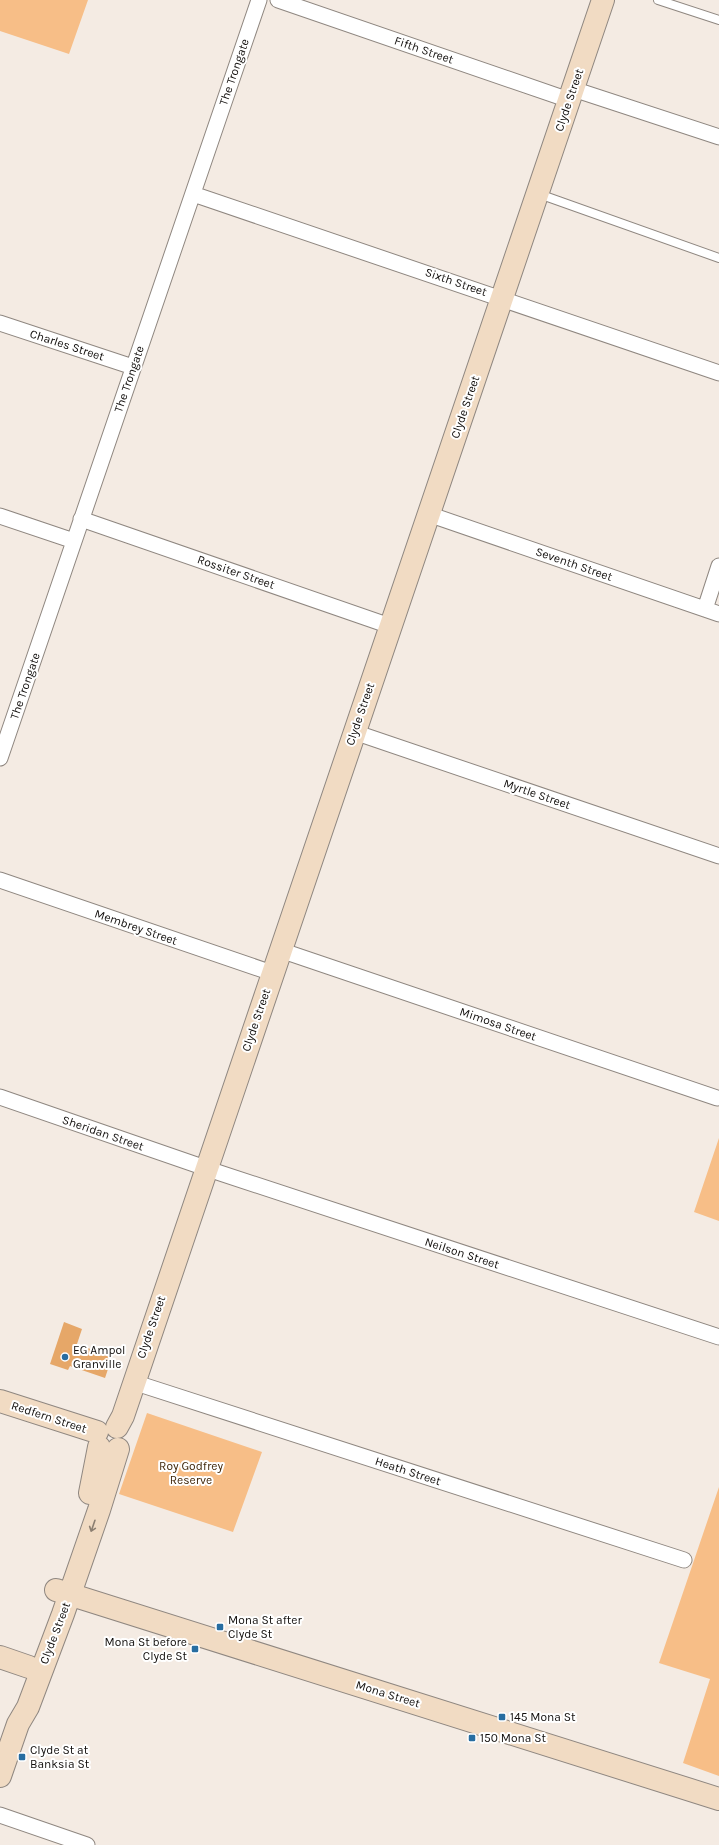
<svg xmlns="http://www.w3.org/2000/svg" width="719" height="1845" font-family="Karla,sans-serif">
  <rect width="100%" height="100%" fill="#f4ebe3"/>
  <path fill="#f7be87" d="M0 0H88L69 54 0 31Z
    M719 1138V1221L694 1212Z
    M147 1413 262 1452 233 1532 119 1494Z
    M719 1487V1776L683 1763 710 1679 659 1663Z"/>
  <path fill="#e6a768" d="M64 1322 82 1329 77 1344 112 1357 105 1378 70 1366 68 1370 50 1364Z"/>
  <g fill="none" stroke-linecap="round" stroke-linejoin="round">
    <defs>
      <path id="lane" d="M658 0 719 20
        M539 194 719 258"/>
      <path id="street" d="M278 0 569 100
        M573 89 719 137
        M193 194 719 373
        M0 323 133 367
        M428 514 719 614
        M0 516 74 541
        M81 519 390 626
        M705 609 719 566
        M354 732 719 856
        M0 758 259 0
        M0 880 272 973
        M280 950 717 1098
        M0 1097 220 1173 719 1337
        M133 1382 684 1560
        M0 1815 87 1845"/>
      <path id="secondary" d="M0 1401 97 1432
        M117 1427 123 1416 603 0
        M90 1493 99 1447
        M56 1590 719 1799
        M0 1657 29 1667
        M0 1776 18 1724 28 1707 63 1614 99 1510 118 1449"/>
    </defs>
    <use href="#lane" stroke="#8f8780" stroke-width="10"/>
    <use href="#street" stroke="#8f8780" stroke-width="17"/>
    <use href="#secondary" stroke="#8f8780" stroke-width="24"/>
    <use href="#lane" stroke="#fff" stroke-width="8"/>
    <use href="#street" stroke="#fff" stroke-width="15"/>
    <use href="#secondary" stroke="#f1dbc3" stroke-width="22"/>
  </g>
  <defs><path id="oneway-shaft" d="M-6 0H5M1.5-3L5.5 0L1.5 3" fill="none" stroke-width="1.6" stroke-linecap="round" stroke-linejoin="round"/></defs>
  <use stroke="#8c7f71" href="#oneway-shaft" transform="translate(93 1526) rotate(109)"/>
  <g fill="#276da1" stroke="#fff" stroke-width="1.5">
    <circle cx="65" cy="1357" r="4"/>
    <rect x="216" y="1623" width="8" height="8" rx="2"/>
    <rect x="191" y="1645" width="8" height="8" rx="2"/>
    <rect x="498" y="1713" width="8" height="8" rx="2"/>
    <rect x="468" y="1734" width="8" height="8" rx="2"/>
    <rect x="18" y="1753" width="8" height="8" rx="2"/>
  </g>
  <g text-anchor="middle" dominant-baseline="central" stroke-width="4" stroke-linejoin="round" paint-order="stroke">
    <g font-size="12" fill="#110e0c" stroke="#fff">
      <text transform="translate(424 50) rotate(19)">Fifth Street</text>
      <text transform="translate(234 72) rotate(-71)">The Trongate</text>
      <text transform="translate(569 100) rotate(-71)">Clyde Street</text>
      <text transform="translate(456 282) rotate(19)">Sixth Street</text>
      <text transform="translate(67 345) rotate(18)">Charles Street</text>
      <text transform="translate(129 379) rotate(-71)">The Trongate</text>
      <text transform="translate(465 407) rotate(-71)">Clyde Street</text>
      <text transform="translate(574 564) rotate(19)">Seventh Street</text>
      <text transform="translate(236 572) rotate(19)">Rossiter Street</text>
      <text transform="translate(25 686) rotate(-71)">The Trongate</text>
      <text transform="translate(360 714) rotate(-71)">Clyde Street</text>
      <text transform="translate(537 794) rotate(19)">Myrtle Street</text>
      <text transform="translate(136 927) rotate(19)">Membrey Street</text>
      <text transform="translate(256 1020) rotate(-71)">Clyde Street</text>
      <text transform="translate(498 1024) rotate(19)">Mimosa Street</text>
      <text transform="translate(103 1133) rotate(19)">Sheridan Street</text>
      <text transform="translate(462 1253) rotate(18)">Neilson Street</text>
      <text transform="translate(151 1327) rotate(-71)">Clyde Street</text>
      <text transform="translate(49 1417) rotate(18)">Redfern Street</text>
      <text transform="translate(408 1471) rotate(18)">Heath Street</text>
      <text transform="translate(55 1633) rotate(-69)">Clyde Street</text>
      <text transform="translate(388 1694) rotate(17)">Mona Street</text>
    </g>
    <g font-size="12" fill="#110e0c" stroke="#fff" text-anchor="start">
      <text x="73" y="1350">EG Ampol<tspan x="73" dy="14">Granville</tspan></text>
      <text x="228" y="1620">Mona St after<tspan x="228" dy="14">Clyde St</tspan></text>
      <text x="187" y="1642" text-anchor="end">Mona St before<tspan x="187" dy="14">Clyde St</tspan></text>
      <text x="510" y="1717">145 Mona St</text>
      <text x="480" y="1738">150 Mona St</text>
      <text x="30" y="1750">Clyde St at<tspan x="30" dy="14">Banksia St</tspan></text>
    </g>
    <g font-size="12" fill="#3f2609" stroke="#fff">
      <text x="191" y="1466">Roy Godfrey<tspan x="191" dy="14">Reserve</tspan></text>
    </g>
  </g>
</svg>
